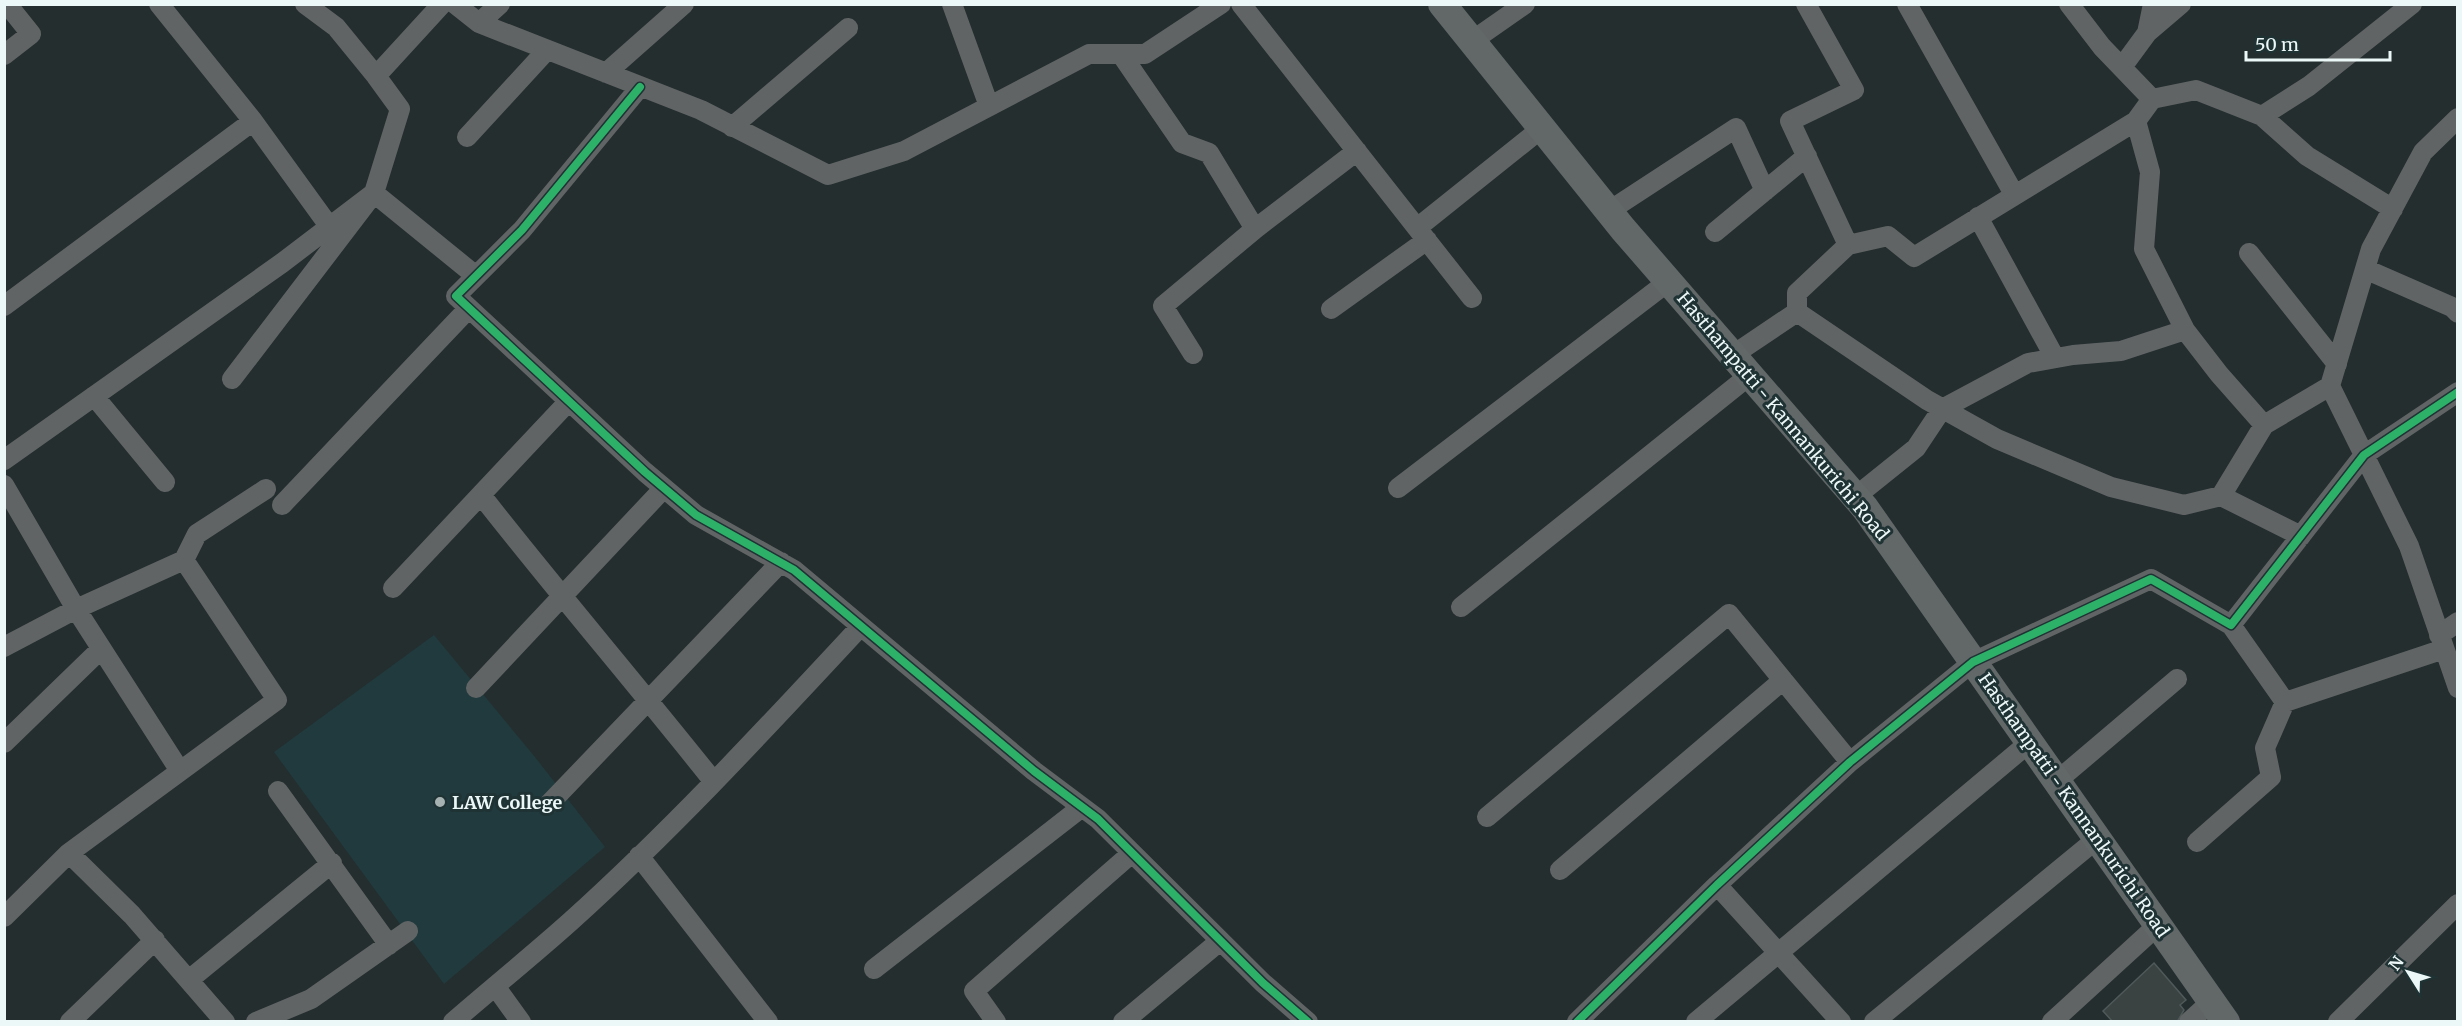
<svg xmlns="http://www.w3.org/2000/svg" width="2462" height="1026" font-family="Merriweather,serif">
  <rect width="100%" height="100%" fill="#242e2f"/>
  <path fill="#213a3d" d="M434 635 535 757 605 847 444 984 274 752Z"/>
  <path fill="#3a4242" stroke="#505959" stroke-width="1.5" d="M2154 963 2186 1000 2180 1005 2184 1010 2177 1022H2113L2103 1011Z"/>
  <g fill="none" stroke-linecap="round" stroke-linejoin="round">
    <path stroke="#616465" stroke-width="20" d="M159 4 253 121 329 226
      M305 4 336 27 376 76 442 4
      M455 4 479 23 701 110 828 175 904 151 1089 54H1145L1221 4
      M952 4 989 106
      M1241 4 1472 298
      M1806 4 1854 90 1790 121 1848 245
      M1907 4 2014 194
      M2069 4 2102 47 2152 99 2196 90 2262 116 2309 86 2412 4
      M479 23 500 4
      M2147 33 2181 4
      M1472 41 1525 4
      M1121 54 1182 143 1209 153 1255 229 1163 306 1193 354
      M4 55 31 34 7 4
      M2122 67 2147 33 2153 4
      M606 73 684 4
      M640 87 522 230 456 296 645 472 696 515 794 570 1034 771 1098 819 1263 983 1308 1022
      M2262 116 2307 156 2393 209
      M2458 118 2423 152 2371 249 2330 386 2409 546 2458 688
      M732 127 848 28
      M467 137 547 50
      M1609 211 1736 128 1765 191
      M1978 217 2055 358
      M1417 228 1542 128
      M1255 229 1357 151
      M1715 232 1807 156
      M2249 253 2337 364
      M2365 269 2452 307 2458 313
      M4 306 253 121
      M1331 309 1427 240
      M1797 312V293L1848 245 1888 236 1914 257 2136 121
      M2185 330 2219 374 2264 425
      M1733 355 1797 312 1927 400 1997 439 2111 487 2184 505 2221 496 2301 536
      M232 379 374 193 400 109 376 76
      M94 396 165 482
      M4 460 282 263 374 193 476 276
      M4 485 76 609 184 560 277 700 69 853 4 917
      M1398 488 1669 281
      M481 495C557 592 637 685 714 782
      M2221 496 2264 425 2330 386
      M1855 497 1916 448 1942 409 2028 363 2073 355 2121 351 2185 330 2144 249 2150 172 2136 121 2152 99
      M282 505 469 308
      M184 560 197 534 266 489
      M393 588 569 401
      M1461 607 1750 375
      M2231 625 2285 702 2444 649
      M2439 635 2458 622
      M4 647 76 609 180 771
      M476 688 664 488
      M4 743 101 649
      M2057 781 2177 679
      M278 791 389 945
      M549 804 781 562
      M1487 817 1729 614 1850 762
      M2197 842 2271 777 2265 748 2285 702
      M69 853 132 915 225 1022
      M639 856 768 1022
      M1560 870 1783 680
      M1717 885 1841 1022
      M874 969 1082 807
      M190 979 332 863
      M495 986 521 1022
      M70 1022 155 940
      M256 1022 311 999 408 931
      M453 1022C492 988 532 956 571 921 673 829 767 727 861 626
      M996 1022 974 991 1132 853
      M1123 1022 1220 941
      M1577 1022 1717 885 1850 762 1973 662 2151 579 2231 625 2364 455 2458 392
      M1696 1022 2030 742
      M1874 1022 2098 838
      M2052 1022 2158 925
      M2189 1022 2212 1001
      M2338 1022 2458 904"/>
    <path stroke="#626768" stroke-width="28" d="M1442 4 1623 229 1865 508 2226 1022"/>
    <defs>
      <path id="cycleway" d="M640 87 522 230 456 296 645 472 696 515 794 570 1034 771 1098 819 1263 983 1308 1022
        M1577 1022 1717 885 1850 762 1973 662 2151 579 2231 625 2364 455 2458 392"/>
    </defs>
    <use href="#cycleway" stroke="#1f3234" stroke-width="11"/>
    <use href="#cycleway" stroke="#2db169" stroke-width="8"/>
  </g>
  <circle fill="#a6b1b2" stroke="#1f3234" stroke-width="2" cx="440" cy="802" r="6"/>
  <g text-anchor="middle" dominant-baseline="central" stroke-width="6" stroke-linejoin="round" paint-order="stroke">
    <g font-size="18" fill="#ecf7f8" stroke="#1f3234">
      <text transform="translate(1783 416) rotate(50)">Hasthampatti - Kannankurichi Road</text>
      <text transform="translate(2074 805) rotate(55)">Hasthampatti - Kannankurichi Road</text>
    </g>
    <g font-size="18" font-weight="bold" fill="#ecf7f8" stroke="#1f3234" text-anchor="start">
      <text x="452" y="802">LAW College</text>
    </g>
  </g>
  <rect width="2462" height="1026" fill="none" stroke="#ecf7f8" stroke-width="12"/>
  <g transform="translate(2408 972) rotate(307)" stroke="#1f3234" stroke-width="4.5" paint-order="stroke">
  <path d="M0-4.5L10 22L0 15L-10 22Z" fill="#ecf7f8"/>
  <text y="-9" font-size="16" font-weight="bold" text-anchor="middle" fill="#ecf7f8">N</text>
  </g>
  <path d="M2246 51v9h144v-9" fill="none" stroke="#ecf7f8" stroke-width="3"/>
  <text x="2255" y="51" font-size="18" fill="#ecf7f8" stroke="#1f3234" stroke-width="4.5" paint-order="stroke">50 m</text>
</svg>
